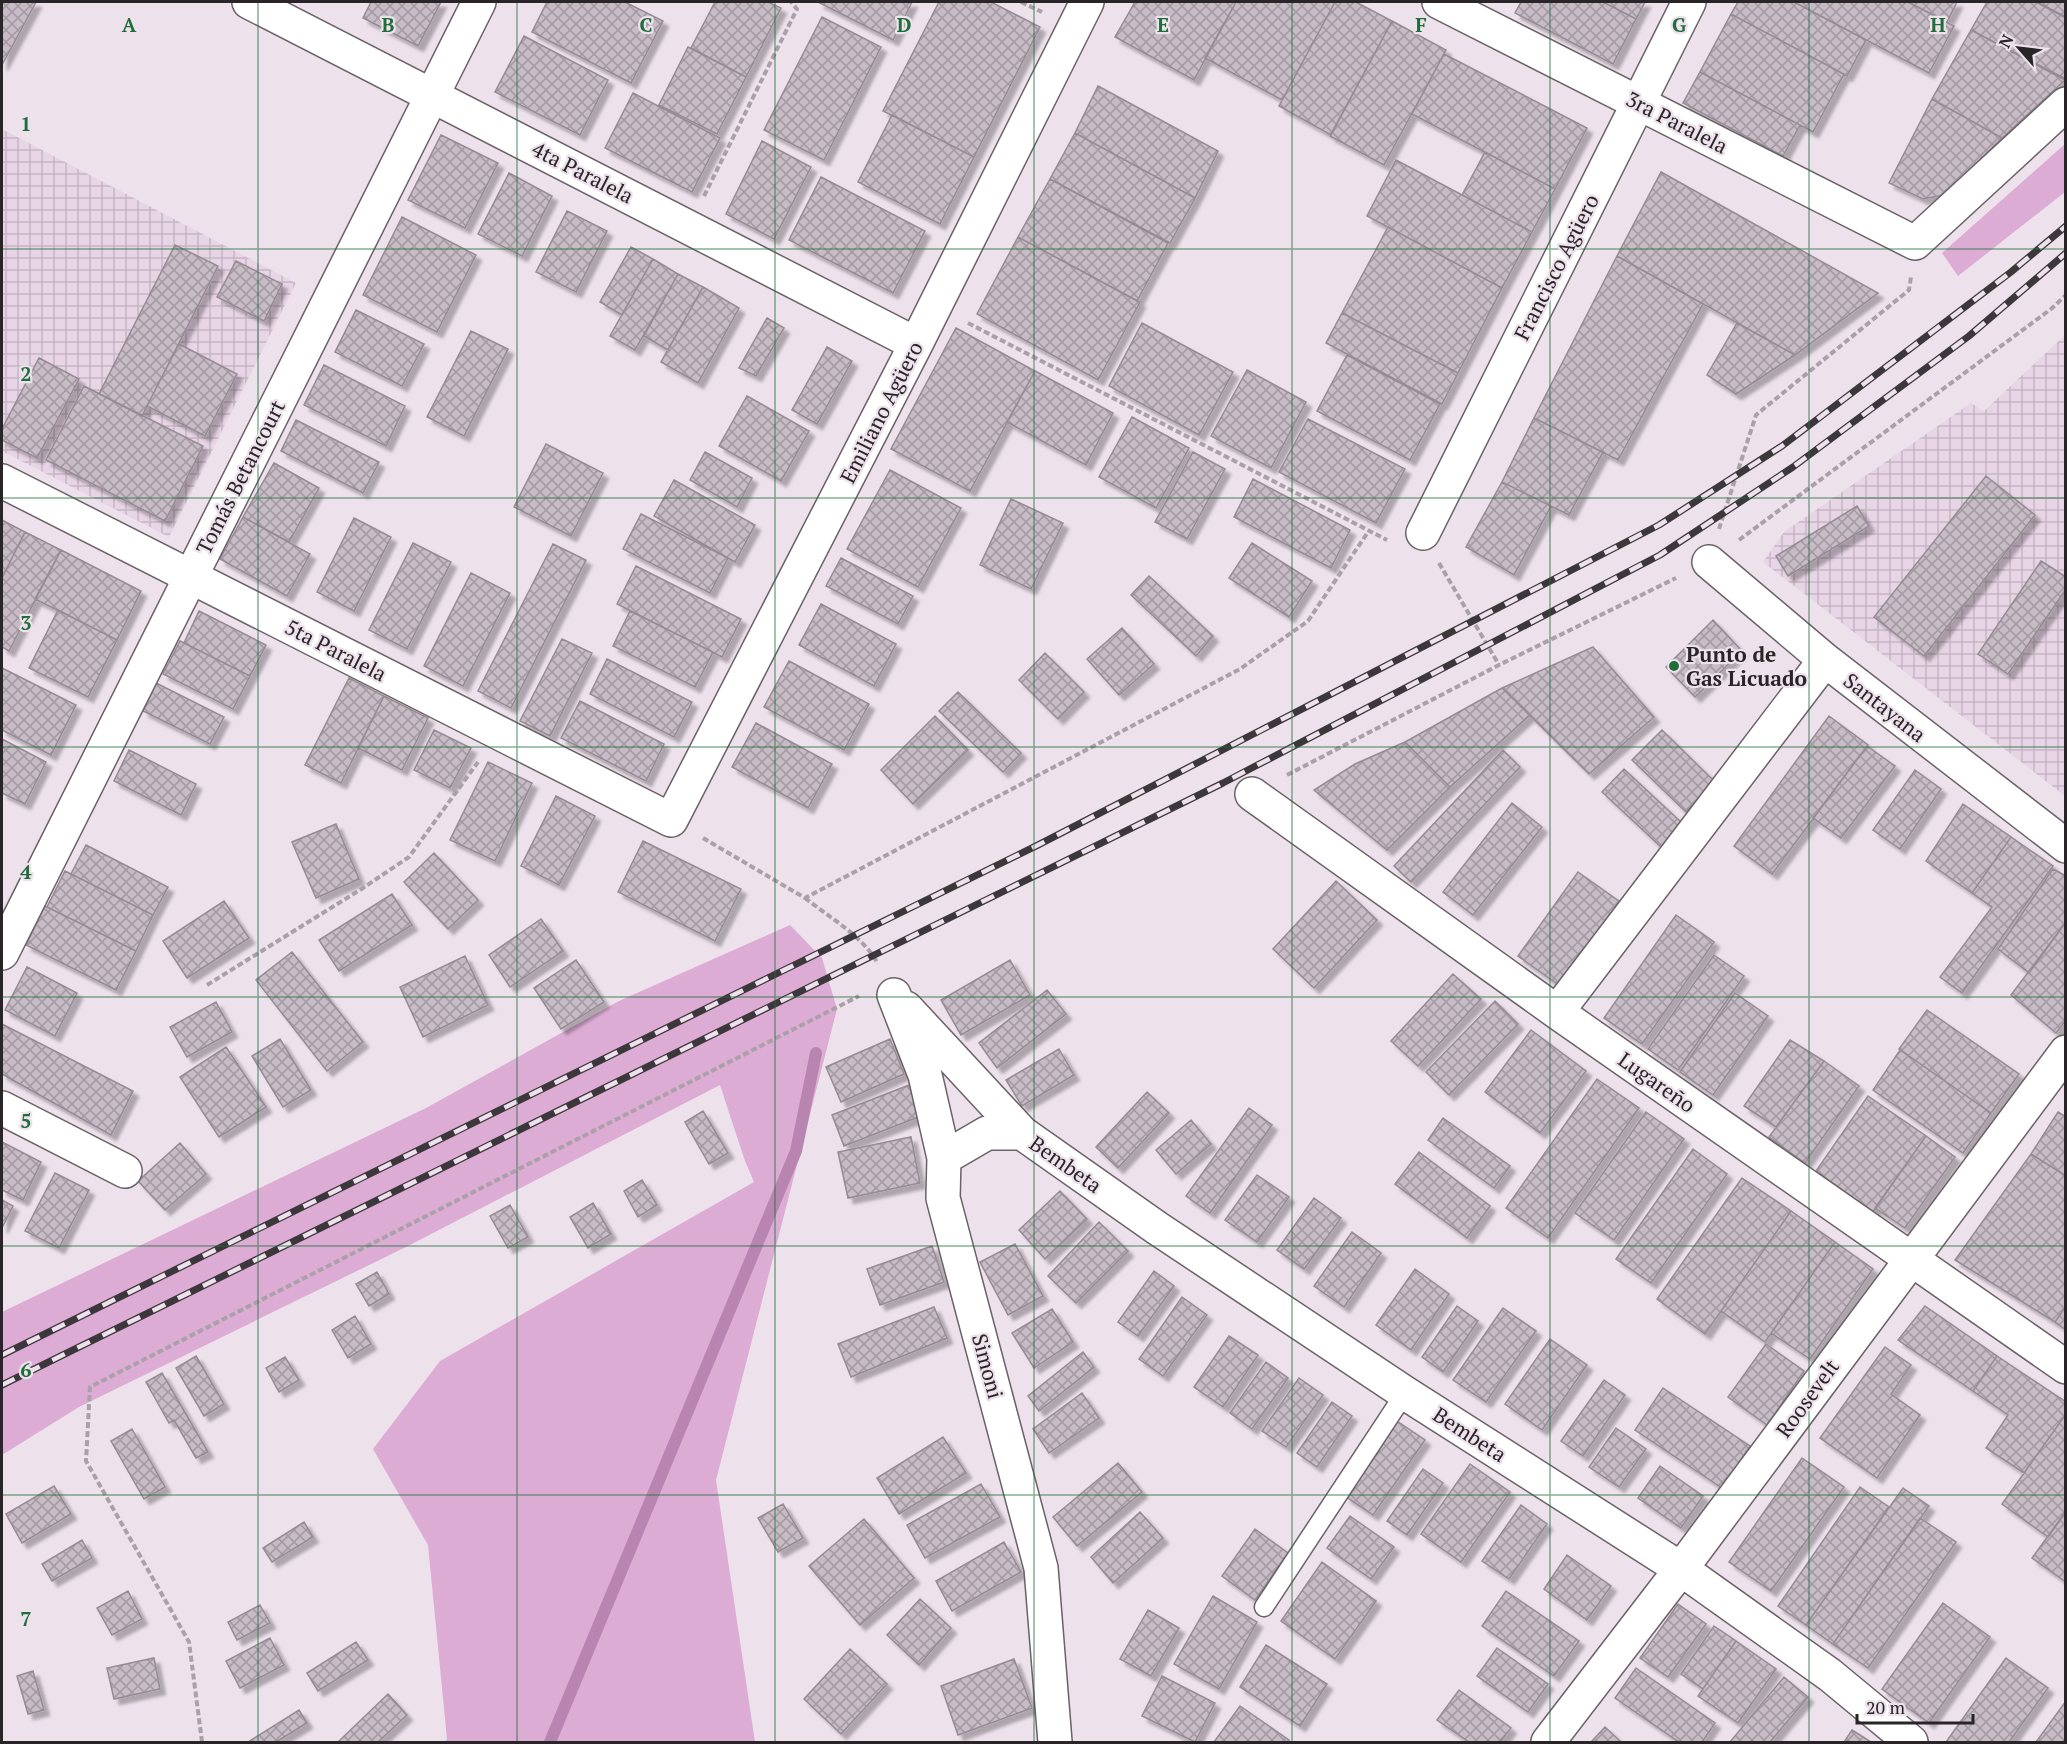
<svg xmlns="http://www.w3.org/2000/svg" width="2067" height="1744" font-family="'PT Serif',serif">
  <defs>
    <pattern id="industrial-grid" width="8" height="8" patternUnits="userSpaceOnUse" patternTransform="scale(1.5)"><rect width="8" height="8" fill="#e7d4e4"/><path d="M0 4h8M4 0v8" fill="none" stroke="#c6b6c4"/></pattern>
    <pattern id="building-cross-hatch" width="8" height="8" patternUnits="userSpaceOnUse" patternTransform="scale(1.5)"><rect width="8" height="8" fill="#c7bbc5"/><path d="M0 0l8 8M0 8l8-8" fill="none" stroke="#a298a0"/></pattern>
    <filter id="shadow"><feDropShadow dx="5.5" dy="5.5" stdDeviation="1.5" flood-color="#0004"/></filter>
  </defs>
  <rect width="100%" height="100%" fill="#ede1eb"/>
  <path fill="url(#industrial-grid)" d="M2 129 296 283 169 537 2 451Z
    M2065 335V796L1763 562 1784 532 1971 403 1984 411Z"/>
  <path fill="#ddacd5" d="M2065 144V192L1958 276 1942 253Z
    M790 925 822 958 837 1009 716 1480 755 1742H445L447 1739 428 1545 373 1449 440 1361 754 1182 745 1161 720 1085 406 1247 79 1407 2 1455V1312L426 1108 619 1001Z"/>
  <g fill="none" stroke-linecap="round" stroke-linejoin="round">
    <path stroke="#b785b0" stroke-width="12" d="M550 1742 796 1151 816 1053"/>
  </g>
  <path fill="url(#building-cross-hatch)" stroke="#968b94" stroke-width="1.5" filter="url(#shadow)" d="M2 2H36L2 65Z
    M371 2H441L418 46 363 18Z
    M547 2H625L663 21 631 83 532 32Z
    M715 2H768L781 8 746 77 691 48Z
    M818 2H912L893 40Z
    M939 2H991L1040 27 974 157 883 111Z
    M1135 2H1236L1194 80 1115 37Z
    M1236 2H1335L1282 100 1205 58Z
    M1335 2H1356L1392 21 1331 135 1279 106Z
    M1521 2H1603L1636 19 1613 64 1515 13Z
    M1603 2H1645L1636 19Z
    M1738 2H1794L1866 40 1847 76 1731 14Z
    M1794 2H1908L1954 26 1929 73Z
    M1908 2H1957L1947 22Z
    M1987 2H2036L2066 18V79L1971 30Z
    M2037 2H2066V17Z
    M1731 14 1844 74 1813 132 1700 72Z
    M822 17 881 47 824 160 764 130Z
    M1392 21 1446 50 1384 165 1330 136Z
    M1971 30 2065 80 2002 138 1932 99Z
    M524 36 608 80 580 135 495 92Z
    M688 47 746 77 717 134 659 105Z
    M1444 54 1587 128 1555 189 1412 114Z
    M1700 72 1800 125 1783 156 1683 103Z
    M1098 86 1218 151 1195 198 1075 133Z
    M633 93 720 138 692 192 605 148Z
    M1932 99 2002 138 1944 195 1923 199 1889 183Z
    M892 115 974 157 940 224 858 182Z
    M1075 133 1195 198 1170 243 1050 179Z
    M441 135 498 163 465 228 408 200Z
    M762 141 811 167 774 239 726 214Z
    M1485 152 1555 189 1532 232 1462 195Z
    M1396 160 1532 232 1502 288 1367 216Z
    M1661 172 1878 293 1795 355 1617 256Z
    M509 173 552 196 522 256 478 234Z
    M821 177 925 231 893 293 789 240Z
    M1050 179 1168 243 1137 301 1018 237Z
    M567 211 607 231 576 292 536 272Z
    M402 217 476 255 437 332 363 295Z
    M1388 227 1502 288 1458 373 1342 313Z
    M1018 237 1140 302 1098 380 977 314Z
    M175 245 218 266 142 416 99 394Z
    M631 247 653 259 622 315 600 302Z
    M1617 256 1703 304 1618 460 1534 418Z
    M653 259 678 274 635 350 610 336Z
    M236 261 282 284 264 321 217 297Z
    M678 274 703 287 668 350 644 336Z
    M703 287 739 308 698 383 661 362Z
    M356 310 424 344 402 386 335 352Z
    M1342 313 1458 373 1442 404 1326 343Z
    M767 318 784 328 756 376 739 368Z
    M1142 323 1233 372 1199 435 1109 386Z
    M1737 323 1795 355 1736 394 1707 375Z
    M956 328 1035 371 970 491 891 449Z
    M471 331 508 349 464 436 427 417Z
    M179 344 237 374 205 436 147 406Z
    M827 347 852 361 817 424 792 410Z
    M1347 355 1440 404 1410 460 1317 411Z
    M39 358 79 379 37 458 2 440V429Z
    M324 365 405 406 386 446 304 405Z
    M1247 370 1306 402 1271 468 1211 436Z
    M1035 371 1113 413 1086 465 1007 422Z
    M84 386 203 446 165 521 46 460Z
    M747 396 809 431 781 481 719 446Z
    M1132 417 1189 448 1156 508 1099 477Z
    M1534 418 1603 452 1569 515 1502 482Z
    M1308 419 1405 469 1376 523 1279 472Z
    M296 420 379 462 363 493 281 451Z
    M546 444 603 473 571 536 514 507Z
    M705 452 752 478 737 507 690 480Z
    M1193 452 1225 469 1187 539 1155 522Z
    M274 463 319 488 289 542 243 517Z
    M890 470 961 508 918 587 847 549Z
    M1986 476 2035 515 1924 656 1874 617Z
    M1253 479 1350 530 1331 568 1234 517Z
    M674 480 755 525 735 562 654 516Z
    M1502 482 1551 506 1514 575 1466 547Z
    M1011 499 1063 523 1031 589 980 565Z
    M1857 506 1869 526 1788 576 1776 556Z
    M641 514 728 558 710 593 623 549Z
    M243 517 310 554 287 596 220 559Z
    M354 518 391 537 354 611 317 592Z
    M2 520 25 532 2 578Z
    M25 532 61 550 9 651 2 647V578Z
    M413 543 451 562 407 649 369 630Z
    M1252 543 1312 581 1289 617 1229 578Z
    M553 544 586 560 511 708 478 691Z
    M61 550 141 591 117 640 35 599Z
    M841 558 913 596 898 624 826 586Z
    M2041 561 2066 577V589L2008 674 1978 654Z
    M636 566 741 619 722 657 617 604Z
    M471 573 510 593 463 686 424 666Z
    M1149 576 1213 636 1196 656 1131 595Z
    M821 604 896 644 874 686 799 645Z
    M58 610 117 640 88 697 29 668Z
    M199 611 266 645 250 676 184 643Z
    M630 611 713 652 695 687 613 646Z
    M1713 620 1742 651 1695 697 1666 667Z
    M1122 628 1154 664 1119 695 1087 659Z
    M562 639 592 653 550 736 520 721Z
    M180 641 250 676 233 709 163 674Z
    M1593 647 1654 717 1589 774 1502 688Z
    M1045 653 1084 692 1058 719 1019 680Z
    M607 659 692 702 674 737 590 694Z
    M789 661 869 704 844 750 764 707Z
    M2 668 76 705 51 755 2 730Z
    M349 678 384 696 341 783 305 765Z
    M156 683 224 717 210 744 143 711Z
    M1502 688 1530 715 1450 787 1405 742Z
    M958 692 1021 753 1003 772 939 711Z
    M384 696 428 718 402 770 358 748Z
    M580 701 664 744 646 781 561 738Z
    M935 716 968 750 913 804 881 770Z
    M1829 716 1868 745 1772 874 1734 846Z
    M756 723 832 764 808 808 732 767Z
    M434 730 471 748 450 788 414 770Z
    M1662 730 1715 782 1686 812 1632 760Z
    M2 739 46 762 25 804 2 793Z
    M1405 742 1450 787 1387 850 1314 790 1355 764Z
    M1867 746 1895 766 1841 838 1813 818Z
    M129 750 196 784 181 815 114 781Z
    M1503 750 1520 767 1411 882 1394 866Z
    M488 762 532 783 495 861 450 840Z
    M1624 769 1682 823 1661 847 1602 792Z
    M1915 770 1941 789 1900 849 1873 830Z
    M556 796 595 816 559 885 521 866Z
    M1512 803 1542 827 1473 915 1443 892Z
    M1963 804 2011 837 1972 893 1926 861Z
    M336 824 359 879 316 898 292 842Z
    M2011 837 2053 866 1962 993 1940 977 1992 907 1972 893Z
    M643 841 741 889 715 941 618 892Z
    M86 845 168 887 153 915 71 874Z
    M434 853 478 900 448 929 404 882Z
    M2053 869 2066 876V922L2029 973 1998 949Z
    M65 871 153 915 136 951 47 907Z
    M1578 872 1623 904 1563 988 1518 956Z
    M1336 881 1377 920 1314 988 1273 949Z
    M392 894 412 925 339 971 319 940Z
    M224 901 249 938 187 978 163 941Z
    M45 906 136 951 116 990 26 945Z
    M1676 915 1714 942 1642 1044 1604 1018Z
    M541 919 563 951 510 987 489 955Z
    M2066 922V1020L2056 1033 2011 995Z
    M292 952 363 1042 327 1071 256 980Z
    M1714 955 1744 976 1678 1070 1648 1049Z
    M465 956 488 1005 423 1037 400 987Z
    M576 960 604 1002 561 1029 534 988Z
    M1010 960 1030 995 961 1035 941 1000Z
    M27 967 77 993 55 1036 5 1010Z
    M1453 974 1481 999 1418 1066 1391 1041Z
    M1047 990 1066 1014 997 1068 979 1043Z
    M1735 993 1768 1016 1713 1095 1680 1072Z
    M1495 1001 1518 1024 1449 1095 1426 1072Z
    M216 1002 232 1032 187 1057 170 1027Z
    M1927 1010 2019 1074 1991 1113 1899 1049Z
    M2 1024 133 1091 111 1135 2 1074Z
    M1531 1030 1586 1071 1540 1133 1485 1092Z
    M280 1039 311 1090 283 1107 252 1056Z
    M890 1039 904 1074 841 1102 826 1067Z
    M1790 1040 1824 1061 1776 1127 1744 1106Z
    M226 1047 266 1107 219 1137 180 1077Z
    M1059 1049 1074 1075 1022 1106 1006 1080Z
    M1900 1050 1991 1113 1963 1153 1873 1090Z
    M1824 1061 1859 1086 1805 1163 1769 1137Z
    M1597 1079 1639 1108 1548 1238 1506 1208Z
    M909 1085 921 1116 844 1146 832 1115Z
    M1147 1092 1169 1113 1118 1168 1096 1147Z
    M1868 1096 1926 1136 1873 1212 1816 1171Z
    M1249 1108 1272 1125 1210 1213 1186 1196Z
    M703 1111 728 1153 709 1164 685 1122Z
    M1646 1112 1684 1139 1614 1240 1575 1213Z
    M2058 1112 2066 1117V1176L2031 1154Z
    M1443 1118 1510 1166 1494 1188 1428 1140Z
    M1191 1120 1211 1144 1176 1174 1156 1150Z
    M1926 1136 1955 1157 1905 1228 1875 1208Z
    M911 1137 920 1183 848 1198 838 1152Z
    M2 1142 41 1162 23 1200 2 1190Z
    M180 1143 206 1174 165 1210 138 1181Z
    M1693 1149 1727 1174 1651 1283 1616 1259Z
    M1419 1152 1490 1206 1467 1238 1395 1184Z
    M2031 1154 2066 1176V1306L2055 1322 1955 1260Z
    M55 1173 89 1190 59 1248 25 1231Z
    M1257 1175 1289 1197 1257 1242 1225 1220Z
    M1742 1178 1791 1211 1705 1334 1657 1299Z
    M642 1180 657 1205 638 1217 624 1191Z
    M1060 1191 1087 1219 1045 1259 1019 1230Z
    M1314 1198 1341 1218 1304 1269 1277 1250Z
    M2 1200 13 1206 2 1228Z
    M593 1203 611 1234 588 1248 570 1217Z
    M510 1205 528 1237 508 1248 490 1216Z
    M1791 1211 1835 1242 1765 1342 1721 1311Z
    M1099 1222 1128 1251 1076 1303 1048 1276Z
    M1352 1232 1381 1253 1344 1307 1314 1286Z
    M1835 1242 1873 1269 1810 1359 1771 1333Z
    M1015 1244 1043 1296 1008 1315 980 1262Z
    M932 1246 944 1282 880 1305 867 1269Z
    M1415 1269 1449 1294 1411 1350 1376 1325Z
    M1154 1271 1174 1286 1138 1336 1118 1322Z
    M377 1272 389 1294 369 1306 356 1284Z
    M1182 1297 1207 1315 1163 1376 1139 1359Z
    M1457 1306 1478 1321 1443 1372 1422 1357Z
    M1925 1306 1997 1356 1973 1391 1898 1340Z
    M2066 1306V1330L2055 1322Z
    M934 1307 947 1338 851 1377 838 1344Z
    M1503 1308 1536 1331 1486 1402 1453 1380Z
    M1052 1309 1073 1342 1034 1368 1012 1333Z
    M355 1316 371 1344 348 1358 332 1330Z
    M1229 1336 1258 1355 1223 1407 1194 1387Z
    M1550 1339 1587 1365 1542 1430 1505 1404Z
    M1766 1344 1804 1371 1767 1425 1728 1397Z
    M1885 1347 1911 1365 1891 1394 1920 1415 1877 1478 1820 1438Z
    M1083 1352 1094 1367 1039 1411 1028 1396Z
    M196 1356 224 1404 204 1416 176 1368Z
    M1997 1356 2066 1402V1414L2024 1473 1986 1448 2008 1415 1973 1391Z
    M285 1357 299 1380 279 1392 266 1368Z
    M1266 1362 1288 1378 1252 1429 1230 1413Z
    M162 1373 208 1452 196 1458 174 1420 169 1423 146 1382Z
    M1299 1378 1323 1395 1286 1447 1262 1431Z
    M1604 1380 1625 1395 1583 1456 1561 1441Z
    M1663 1388 1750 1446 1722 1488 1635 1430Z
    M1082 1393 1099 1418 1049 1453 1033 1429Z
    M1332 1402 1352 1416 1317 1467 1297 1453Z
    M2066 1414V1512L2048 1537 2002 1504Z
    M1397 1421 1425 1440 1373 1515 1345 1496Z
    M1616 1428 1646 1449 1619 1487 1589 1467Z
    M132 1429 165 1487 144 1499 111 1441Z
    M943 1437 966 1473 899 1514 877 1478Z
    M1802 1458 1844 1487 1771 1591 1729 1562Z
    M1118 1463 1142 1492 1077 1546 1053 1517Z
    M1470 1464 1510 1492 1461 1562 1421 1534Z
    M1660 1466 1703 1496 1681 1528 1638 1498Z
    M1423 1469 1443 1483 1407 1535 1387 1521Z
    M981 1484 1000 1517 925 1558 907 1525Z
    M54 1486 71 1514 22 1543 6 1514Z
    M1860 1487 1889 1507 1806 1625 1778 1606Z
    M1903 1488 1929 1506 1833 1644 1806 1625Z
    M783 1504 803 1538 778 1552 758 1518Z
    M1521 1505 1547 1524 1509 1579 1482 1561Z
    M2066 1511V1582L2032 1558Z
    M1140 1512 1163 1538 1113 1583 1091 1557Z
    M1350 1516 1394 1547 1371 1579 1327 1548Z
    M1920 1518 1956 1542 1868 1668 1833 1644Z
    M864 1519 914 1578 860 1625 809 1566Z
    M304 1522 313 1537 272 1562 263 1548Z
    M1255 1529 1288 1553 1255 1600 1222 1576Z
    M82 1540 92 1558 52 1581 42 1564Z
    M1004 1542 1021 1572 952 1611 936 1581Z
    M1567 1555 1611 1586 1587 1620 1544 1589Z
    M1322 1562 1376 1601 1335 1659 1281 1621Z
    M128 1591 142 1619 112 1635 97 1608Z
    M1506 1591 1579 1641 1554 1676 1482 1626Z
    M1213 1596 1257 1622 1219 1689 1174 1664Z
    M920 1599 951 1628 919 1665 887 1635Z
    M1943 1603 1990 1637 1929 1723 1882 1689Z
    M1678 1604 1706 1624 1668 1677 1640 1658Z
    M260 1605 270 1623 237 1640 228 1622Z
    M1148 1610 1179 1628 1151 1676 1120 1659Z
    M1714 1626 1736 1641 1703 1689 1681 1674Z
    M270 1638 284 1665 240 1688 226 1661Z
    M1736 1641 1776 1669 1738 1723 1698 1696Z
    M356 1642 368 1660 318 1691 307 1673Z
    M1266 1645 1327 1684 1300 1726 1240 1687Z
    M1497 1648 1548 1684 1528 1712 1477 1676Z
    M850 1649 887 1684 841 1734 804 1699Z
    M154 1658 160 1689 114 1699 107 1668Z
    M2006 1658 2048 1688 2009 1742H1946Z
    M1014 1659 1032 1708 958 1735 941 1686Z
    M1636 1668 1715 1723 1702 1742H1679L1615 1698Z
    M33 1671 44 1710 28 1714 17 1676Z
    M1162 1676 1215 1703 1195 1742 1142 1716Z
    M1784 1677 1808 1697 1770 1742H1730Z
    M1459 1690 1511 1728 1500 1742H1469L1437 1720Z
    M388 1694 407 1715 378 1742H338Z
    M2066 1701V1742H2036Z
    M1240 1706 1289 1740 1287 1742H1214Z
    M299 1710 307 1723 276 1742H248Z
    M1605 1727 1621 1742H1591Z
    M1852 1730 1871 1742H1844Z"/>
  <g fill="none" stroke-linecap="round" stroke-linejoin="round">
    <defs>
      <path id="lane" d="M1264 1607 1405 1393"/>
      <path id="street" d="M249 2 916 344
        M1439 2 1915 243 2066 104
        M2 481 671 820 916 344 1087 2
        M1423 533 1689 2
        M1709 562 1825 660 2066 846
        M1252 794 1557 1012 2066 1367
        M2 953 479 2
        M894 995 925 1075 944 1158 943 1198 1041 1568 1055 1742
        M906 1008 1022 1133
        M1557 1012 1825 660
        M2 1108 125 1171
        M944 1158 987 1133H1022L1157 1228 1405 1393 1681 1569 1830 1675 1911 1742
        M1548 1742 1681 1569 2066 1052"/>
    </defs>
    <use href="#lane" stroke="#6b6169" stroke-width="21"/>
    <use href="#street" stroke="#6b6169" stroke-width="36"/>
    <path stroke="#aaa0a8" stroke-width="4" stroke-dasharray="6 3" stroke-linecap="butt" d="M1021 2 1042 12
      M704 196 797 9 791 2
      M968 323 1387 540
      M1719 529 1756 415 1909 290 1911 277
      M1739 540 2051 309 2066 295
      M1439 563 1499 665
      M1287 775 1499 665 1676 578
      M703 838 805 898 1240 669 1308 621 1368 532
      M805 898C829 917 864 937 878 964
      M207 985 363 888 409 857 478 762
      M202 1742 189 1642 86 1461 90 1387 859 996"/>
    <use href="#lane" stroke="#fff" stroke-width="18"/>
    <use href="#street" stroke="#fff" stroke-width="33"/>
    <defs>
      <path id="rail" d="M2 1355 1038 845 1659 525 1782 446 2011 272 2066 226
        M2 1385 1223 783 1660 555 1793 467 1969 336 2066 253"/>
    </defs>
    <use href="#rail" stroke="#3c373b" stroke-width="7"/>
    <use href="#rail" stroke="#ede1eb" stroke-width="4.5" stroke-dasharray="14" stroke-linecap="butt"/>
  </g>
  <path fill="none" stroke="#206d3c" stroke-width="1.5" stroke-opacity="0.55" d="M258 2V1742M517 2V1742M775 2V1742M1034 2V1742M1292 2V1742M1550 2V1742M1809 2V1742M2 249H2066M2 498H2066M2 747H2066M2 997H2066M2 1246H2066M2 1495H2066"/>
  <circle fill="#206d3c" stroke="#ede1eb" stroke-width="2" cx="1674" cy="666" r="6"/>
  <g text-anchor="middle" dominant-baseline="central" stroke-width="4.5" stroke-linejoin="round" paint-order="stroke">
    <g font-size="21" fill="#282427" stroke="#ede1eb">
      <text transform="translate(1677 122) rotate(27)">3ra Paralela</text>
      <text transform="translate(583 172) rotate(27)">4ta Paralela</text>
      <text transform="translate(1556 267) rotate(-63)">Francisco Agüero</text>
      <text transform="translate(881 412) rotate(-63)">Emiliano Agüero</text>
      <text transform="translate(240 477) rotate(-63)">Tomás Betancourt</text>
      <text transform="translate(336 650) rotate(27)">5ta Paralela</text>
      <text transform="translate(1885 707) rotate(38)">Santayana</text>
      <text transform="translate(1657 1082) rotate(35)">Lugareño</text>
      <text transform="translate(1066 1164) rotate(35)">Bembeta</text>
      <text transform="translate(988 1366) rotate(75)">Simoni</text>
      <text transform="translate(1807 1398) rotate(-54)">Roosevelt</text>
      <text transform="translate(1470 1434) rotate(33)">Bembeta</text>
    </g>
    <g font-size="21" font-weight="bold" fill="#282427" stroke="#ede1eb" text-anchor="start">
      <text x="1686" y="654">Punto de<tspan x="1686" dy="24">Gas Licuado</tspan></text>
    </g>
  </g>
  <g font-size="20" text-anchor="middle" font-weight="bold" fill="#206d3c" stroke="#ede1eb" stroke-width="4.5" stroke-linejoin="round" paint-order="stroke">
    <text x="129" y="32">A</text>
    <text x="388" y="32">B</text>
    <text x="646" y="32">C</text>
    <text x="904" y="32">D</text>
    <text x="1163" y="32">E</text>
    <text x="1421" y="32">F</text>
    <text x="1679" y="32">G</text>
    <text x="1938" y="32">H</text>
    <text x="26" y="131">1</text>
    <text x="26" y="381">2</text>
    <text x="26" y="630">3</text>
    <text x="26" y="879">4</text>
    <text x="26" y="1128">5</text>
    <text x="26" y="1377">6</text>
    <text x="26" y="1626">7</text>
  </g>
  <rect width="2067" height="1744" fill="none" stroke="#282427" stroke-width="6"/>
  <g transform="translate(2019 48) rotate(298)" stroke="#ede1eb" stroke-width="4.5" paint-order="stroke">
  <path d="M0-4.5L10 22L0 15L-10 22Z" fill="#282427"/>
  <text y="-9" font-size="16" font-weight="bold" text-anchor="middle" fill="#282427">N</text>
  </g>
  <path d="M1857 1714v9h116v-9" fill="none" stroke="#282427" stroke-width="3"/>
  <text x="1866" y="1714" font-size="18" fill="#282427" stroke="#ede1eb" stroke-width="4.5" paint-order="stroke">20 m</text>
</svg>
